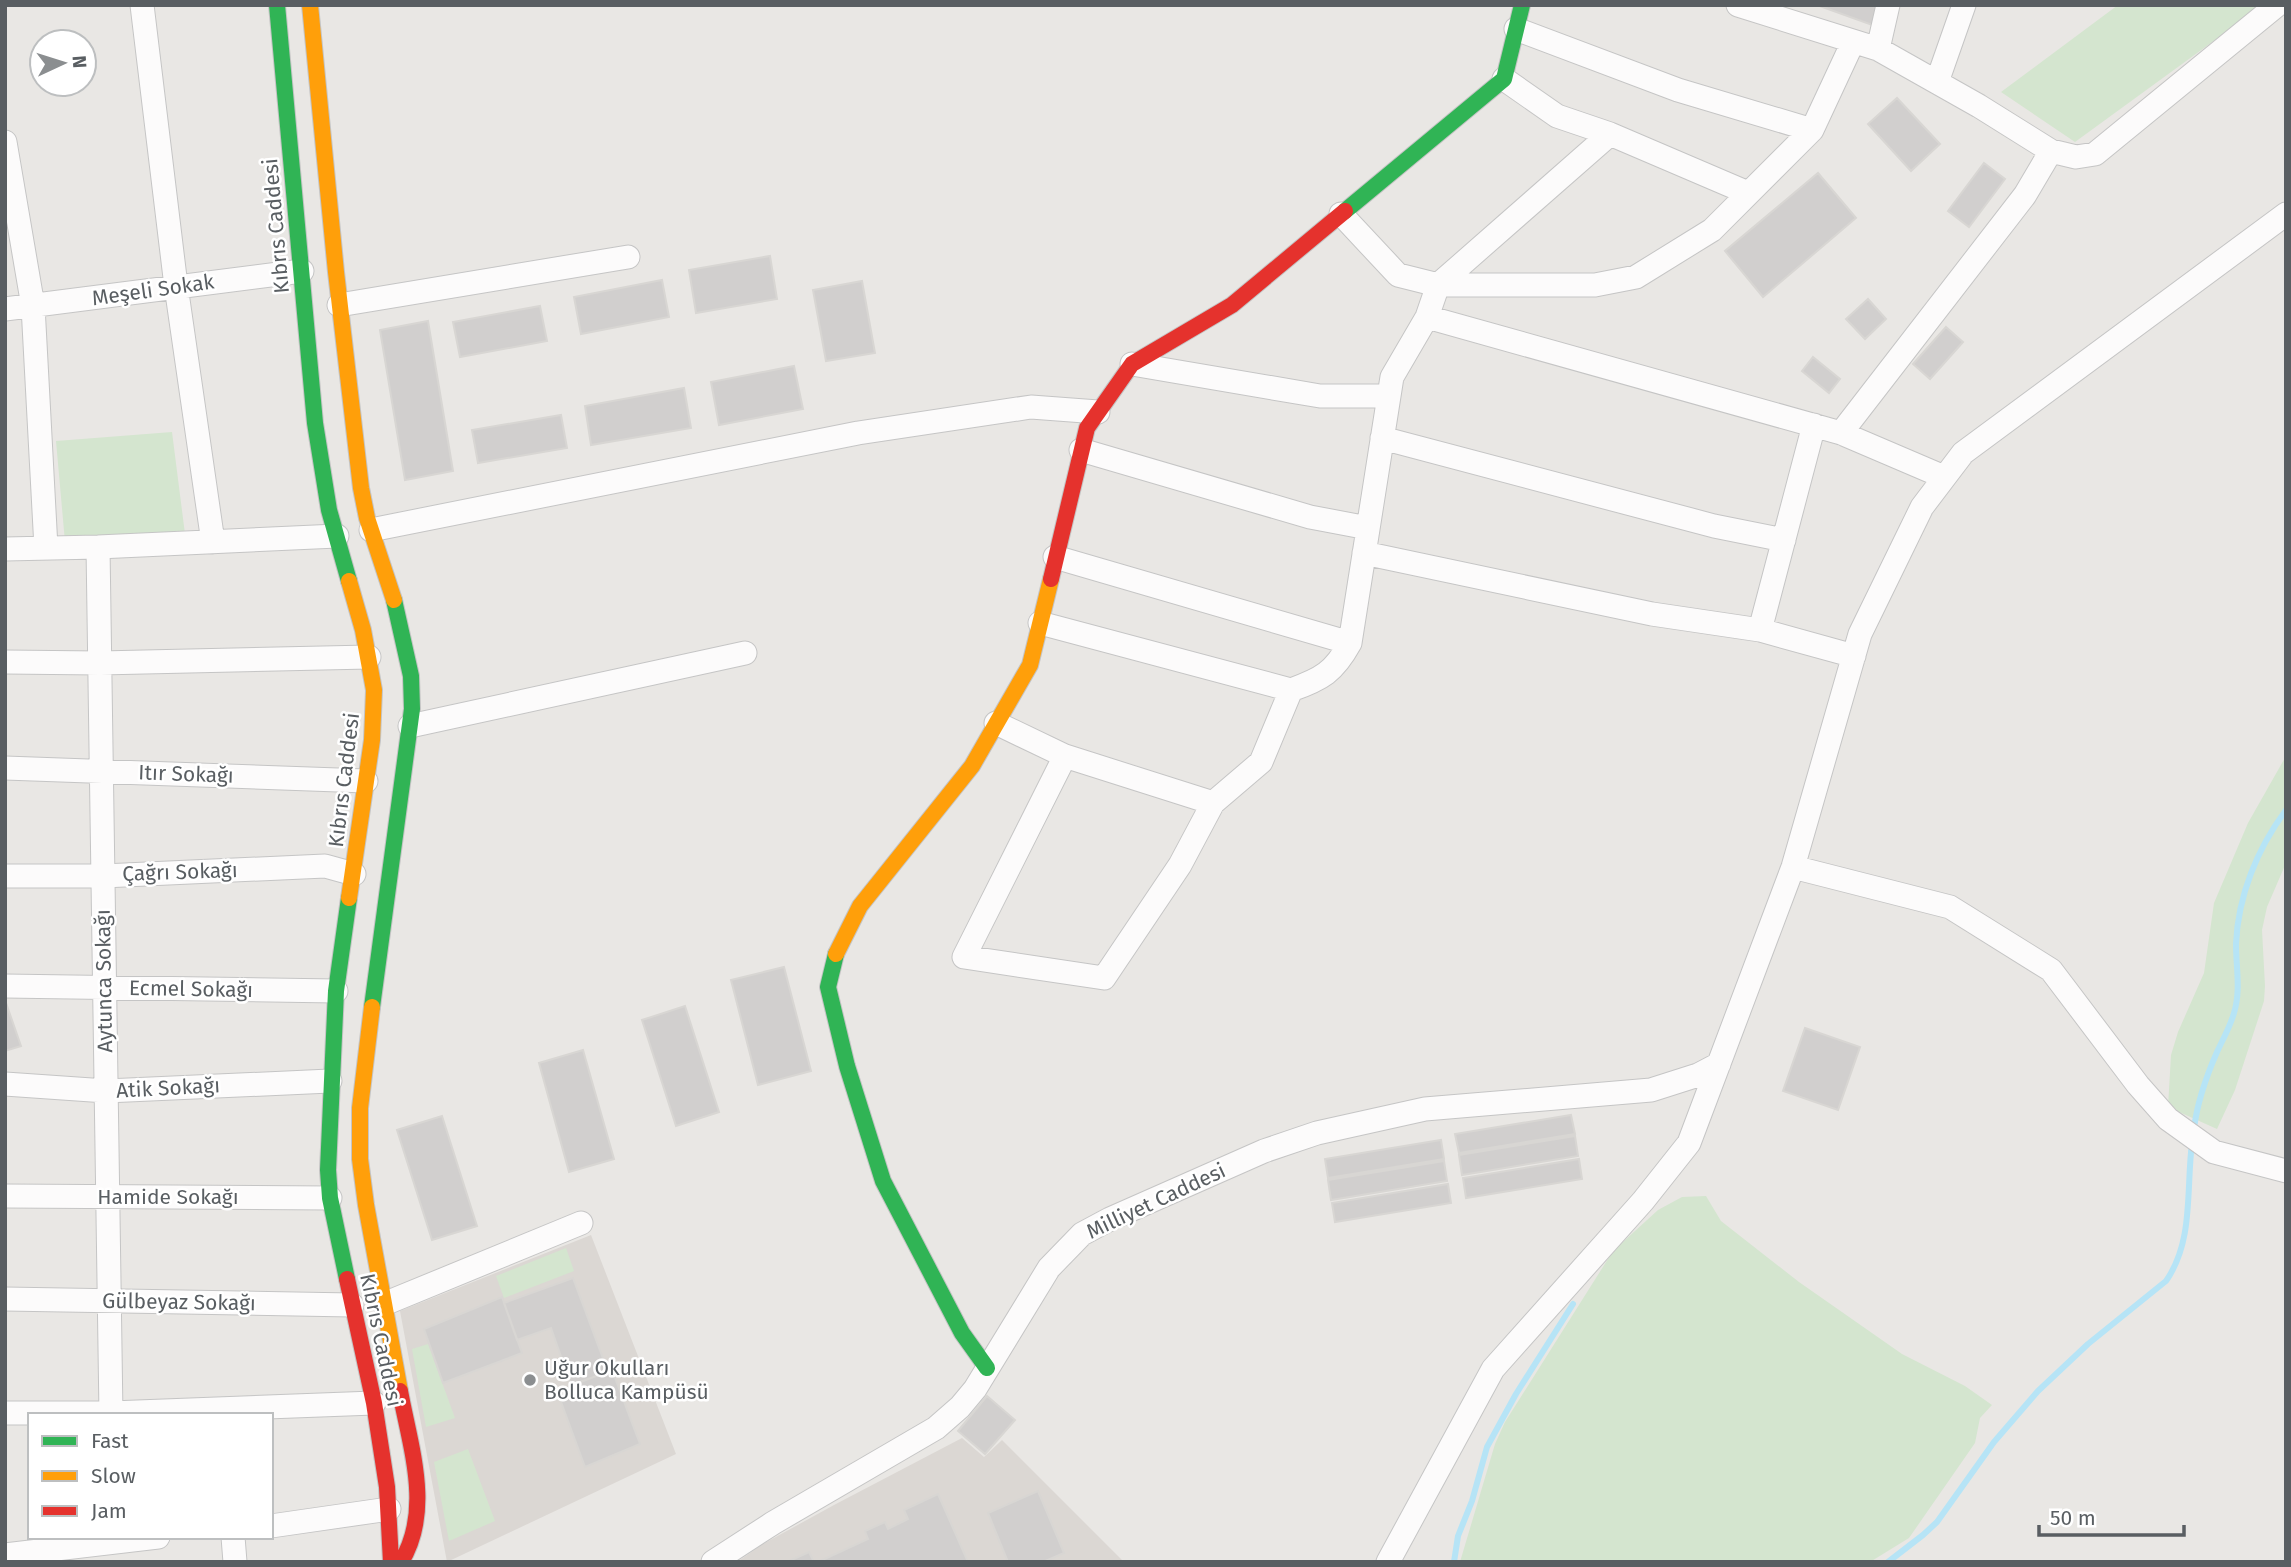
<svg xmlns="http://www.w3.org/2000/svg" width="2291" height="1567" font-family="'Fira Sans',sans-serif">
  <rect width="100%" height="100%" fill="#e9e7e4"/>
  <path fill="#dbd7d3" d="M591 1235 676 1454 447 1562 400 1311Z
    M962 1438 984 1457 1002 1440 1124 1562H737L763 1544 834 1505Z"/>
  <path fill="#d4e5cf" d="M2118 5H2263L2075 142 2001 92Z
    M172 432 185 534 65 542 56 441Z
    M2286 756V863L2267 907 2262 930 2265 986 2264 1001 2235 1090 2217 1129 2168 1107 2171 1055 2178 1032 2204 973 2214 903 2248 823Z
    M1706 1196 1721 1221 1799 1282 1902 1354 1965 1386 1992 1405 1980 1418 1975 1443 1909 1538 1870 1562H1460L1495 1444 1505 1422 1613 1251 1658 1210 1682 1197Z
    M566 1248 574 1271 504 1298 496 1276Z
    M428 1344 455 1418 426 1427 412 1349Z
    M468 1449 495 1521 449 1541 434 1462Z"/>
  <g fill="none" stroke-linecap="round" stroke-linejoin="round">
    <path stroke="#b6e4f6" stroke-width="6" d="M2194 1129C2197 1103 2206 1077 2217 1052 2223 1039 2230 1027 2234 1013 2241 990 2236 968 2236 944 2238 896 2257 849 2286 810
      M1454 1562 1458 1536 1472 1501 1487 1447 1516 1394 1573 1304
      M1888 1562 1923 1535 1937 1522 1994 1442 2038 1391 2088 1344 2166 1281C2194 1241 2186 1189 2192 1143"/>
  </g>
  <path fill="#d1cfce" stroke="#d8d6d3" stroke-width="2" d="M1817 5H1882L1875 26Z
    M1897 98 1940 144 1911 171 1868 124Z
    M1984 163 2005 179 1969 227 1948 211Z
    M1818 173 1856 218 1763 297 1725 251Z
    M770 256 777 299 696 313 689 270Z
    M662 280 669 317 581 334 574 297Z
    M862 281 875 353 826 361 813 290Z
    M1868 299 1886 319 1865 339 1846 319Z
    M540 306 547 341 460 357 453 322Z
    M428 321 453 471 405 480 380 330Z
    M1946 327 1963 342 1930 379 1913 364Z
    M1813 357 1840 379 1829 393 1802 371Z
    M794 366 803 409 719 425 711 382Z
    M684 388 691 428 591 445 585 406Z
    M561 415 567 448 478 463 472 430Z
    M784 967 811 1071 758 1085 731 980Z
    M5 1000 21 1046 5 1051Z
    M685 1006 719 1112 676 1126 642 1020Z
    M1805 1028 1860 1047 1838 1110 1783 1091Z
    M583 1050 614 1159 569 1172 539 1063Z
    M1571 1115 1575 1134 1459 1153 1455 1134Z
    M442 1116 477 1226 432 1240 397 1130Z
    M1575 1136 1578 1156 1462 1175 1459 1155Z
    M1441 1140 1444 1159 1328 1178 1325 1159Z
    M1579 1159 1582 1179 1466 1198 1463 1178Z
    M1444 1161 1447 1181 1331 1200 1328 1180Z
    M1448 1184 1451 1203 1335 1222 1332 1203Z
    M573 1278 608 1372 571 1385 551 1328 517 1340 504 1303Z
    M502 1297 522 1353 443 1383 424 1329Z
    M612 1370 640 1444 585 1467 557 1391Z
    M987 1396 1015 1420 985 1454 958 1431Z
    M1038 1491 1064 1553 1043 1562H1008L988 1513Z
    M938 1494 968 1562H818L868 1539 865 1531 885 1522 888 1529 908 1519 904 1510Z
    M809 1552 814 1562H787Z"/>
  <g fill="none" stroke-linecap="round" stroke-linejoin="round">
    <defs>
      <path id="street" d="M142 5 176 286 213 542
        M1738 5 1878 49 1979 106 2051 151 2025 195 1841 433
        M1516 29 1678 90 1812 130
        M1878 49 1888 5
        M1504 79 1557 116 1610 134 1748 193
        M1937 82 1964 5
        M5 142 33 306 46 548
        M2051 151 2076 157 2095 154 2277 5
        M1341 214 1398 275 1438 285H1595L1636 277 1712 230 1812 130 1853 42
        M339 305 628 257
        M5 309 302 271
        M1427 317 1841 433 1944 477
        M1132 364 1320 396H1389
        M1382 438 1714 526 1784 540
        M1081 450 1310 517 1368 528
        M371 530 858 433 1031 407 1098 412
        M98 547 111 1415
        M5 549 98 547 337 536
        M1364 553 1652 614 1760 630 1854 656
        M1055 557 1350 643
        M1040 623 1291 690C1322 679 1334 672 1350 643L1392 377 1427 317 1438 285 1610 134
        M1760 630 1814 425
        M5 662 100 663 369 657
        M996 723 1065 756 1213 803
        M410 726 745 653
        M1065 756 964 957 1104 978 1180 865 1213 803 1261 762 1291 690
        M5 768 366 781
        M1793 867 1950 907 2051 970 2138 1085 2168 1119 2214 1152 2286 1171
        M5 876H103L325 866 354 874
        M5 986 336 991
        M5 1084 106 1091 330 1081
        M5 1196 330 1198
        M5 1299 352 1305
        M384 1304 581 1223
        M5 1413H111L374 1403
        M271 1526 389 1509
        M233 1537 235 1562
        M5 1555 158 1537
        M713 1562 773 1523 936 1428 960 1407 975 1389 1049 1268 1082 1234 1110 1219 1264 1151 1317 1133 1425 1109 1651 1090 1698 1075 1719 1064
        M1388 1562 1493 1369 1643 1201 1689 1143 1793 867 1860 634 1922 507 1963 453 2286 214"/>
      <path id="fast" d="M277 5 315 423 329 510 349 581
        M1345 211 1504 79 1522 5
        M836 954 828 987 847 1066 883 1181 962 1333 987 1368
        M372 1007 412 709 411 676 394 600
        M347 1279 330 1198 328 1170 336 991 349 898"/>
      <path id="slow" d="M310 5 336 272 361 488 367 518 394 600
        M349 581 363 630 374 690 372 740 349 898
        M836 954 860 906 972 766 1030 665 1051 579
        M372 1007 360 1108V1159L366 1205 400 1391"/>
      <path id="jam" d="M1051 579 1087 428 1132 364 1232 305 1345 211
        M347 1279 374 1403 387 1487 391 1562
        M400 1391C410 1446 433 1510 401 1562"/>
    </defs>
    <use href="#street" stroke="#c5c5c5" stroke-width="25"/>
    <use href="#fast" stroke="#c4c4c4" stroke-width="18"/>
    <use href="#slow" stroke="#c4c4c4" stroke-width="18"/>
    <use href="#jam" stroke="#c4c4c4" stroke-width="18"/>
    <use href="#street" stroke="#fcfbfb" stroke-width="23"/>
    <use href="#fast" stroke="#30b455" stroke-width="16"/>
    <use href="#slow" stroke="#ff9f0a" stroke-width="16"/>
    <use href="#jam" stroke="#e5322d" stroke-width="16"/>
  </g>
  <circle fill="#8b8e90" stroke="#fff" stroke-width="2.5" cx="530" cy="1380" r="7"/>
  <g text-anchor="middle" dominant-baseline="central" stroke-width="5" stroke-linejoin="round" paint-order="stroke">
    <g font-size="21" fill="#595e62" stroke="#fff">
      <text transform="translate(276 226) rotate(-95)">Kıbrıs Caddesi</text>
      <text transform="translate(153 290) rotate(-8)">Meşeli Sokak</text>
      <text transform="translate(186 774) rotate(2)">Itır Sokağı</text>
      <text transform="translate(344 780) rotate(-83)">Kıbrıs Caddesi</text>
      <text transform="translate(180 872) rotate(-2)">Çağrı Sokağı</text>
      <text transform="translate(104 981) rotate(-91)">Aytunca Sokağı</text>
      <text transform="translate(191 989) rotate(1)">Ecmel Sokağı</text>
      <text transform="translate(168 1088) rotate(-3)">Atik Sokağı</text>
      <text x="168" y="1197">Hamide Sokağı</text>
      <text transform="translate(1156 1201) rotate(-25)">Milliyet Caddesi</text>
      <text transform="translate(179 1302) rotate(1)">Gülbeyaz Sokağı</text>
      <text transform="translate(381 1340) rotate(78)">Kıbrıs Caddesi</text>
    </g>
    <g font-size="21" fill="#595e62" stroke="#fff" text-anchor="start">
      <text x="544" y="1368">Uğur Okulları<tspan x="544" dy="24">Bolluca Kampüsü</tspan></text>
    </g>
  </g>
  <rect width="2291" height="1567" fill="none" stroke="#595e62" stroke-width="14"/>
  <rect x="28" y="1413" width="245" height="126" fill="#ffffff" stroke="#bdbfc0" stroke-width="2"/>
  <rect x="42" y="1436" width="35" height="10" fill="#30b455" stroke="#bdbfc0" stroke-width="2"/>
  <text x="91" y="1448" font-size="21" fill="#595e62">Fast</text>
  <rect x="42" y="1471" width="35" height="10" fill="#ff9f0a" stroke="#bdbfc0" stroke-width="2"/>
  <text x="91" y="1483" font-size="21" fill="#595e62">Slow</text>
  <rect x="42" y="1506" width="35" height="10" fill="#e5322d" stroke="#bdbfc0" stroke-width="2"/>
  <text x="91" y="1518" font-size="21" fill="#595e62">Jam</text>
  <g transform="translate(63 63) rotate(86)"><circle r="33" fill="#ffffff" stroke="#bdbfc0" stroke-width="2"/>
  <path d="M0-5L12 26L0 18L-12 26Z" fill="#8b8e90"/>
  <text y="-10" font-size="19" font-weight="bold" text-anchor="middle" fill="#595e62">N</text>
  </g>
  <path d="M2039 1525v10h145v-10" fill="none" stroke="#595e62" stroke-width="3.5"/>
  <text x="2050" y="1525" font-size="21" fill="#595e62" stroke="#ffffff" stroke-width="5" paint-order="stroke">50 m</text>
</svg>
